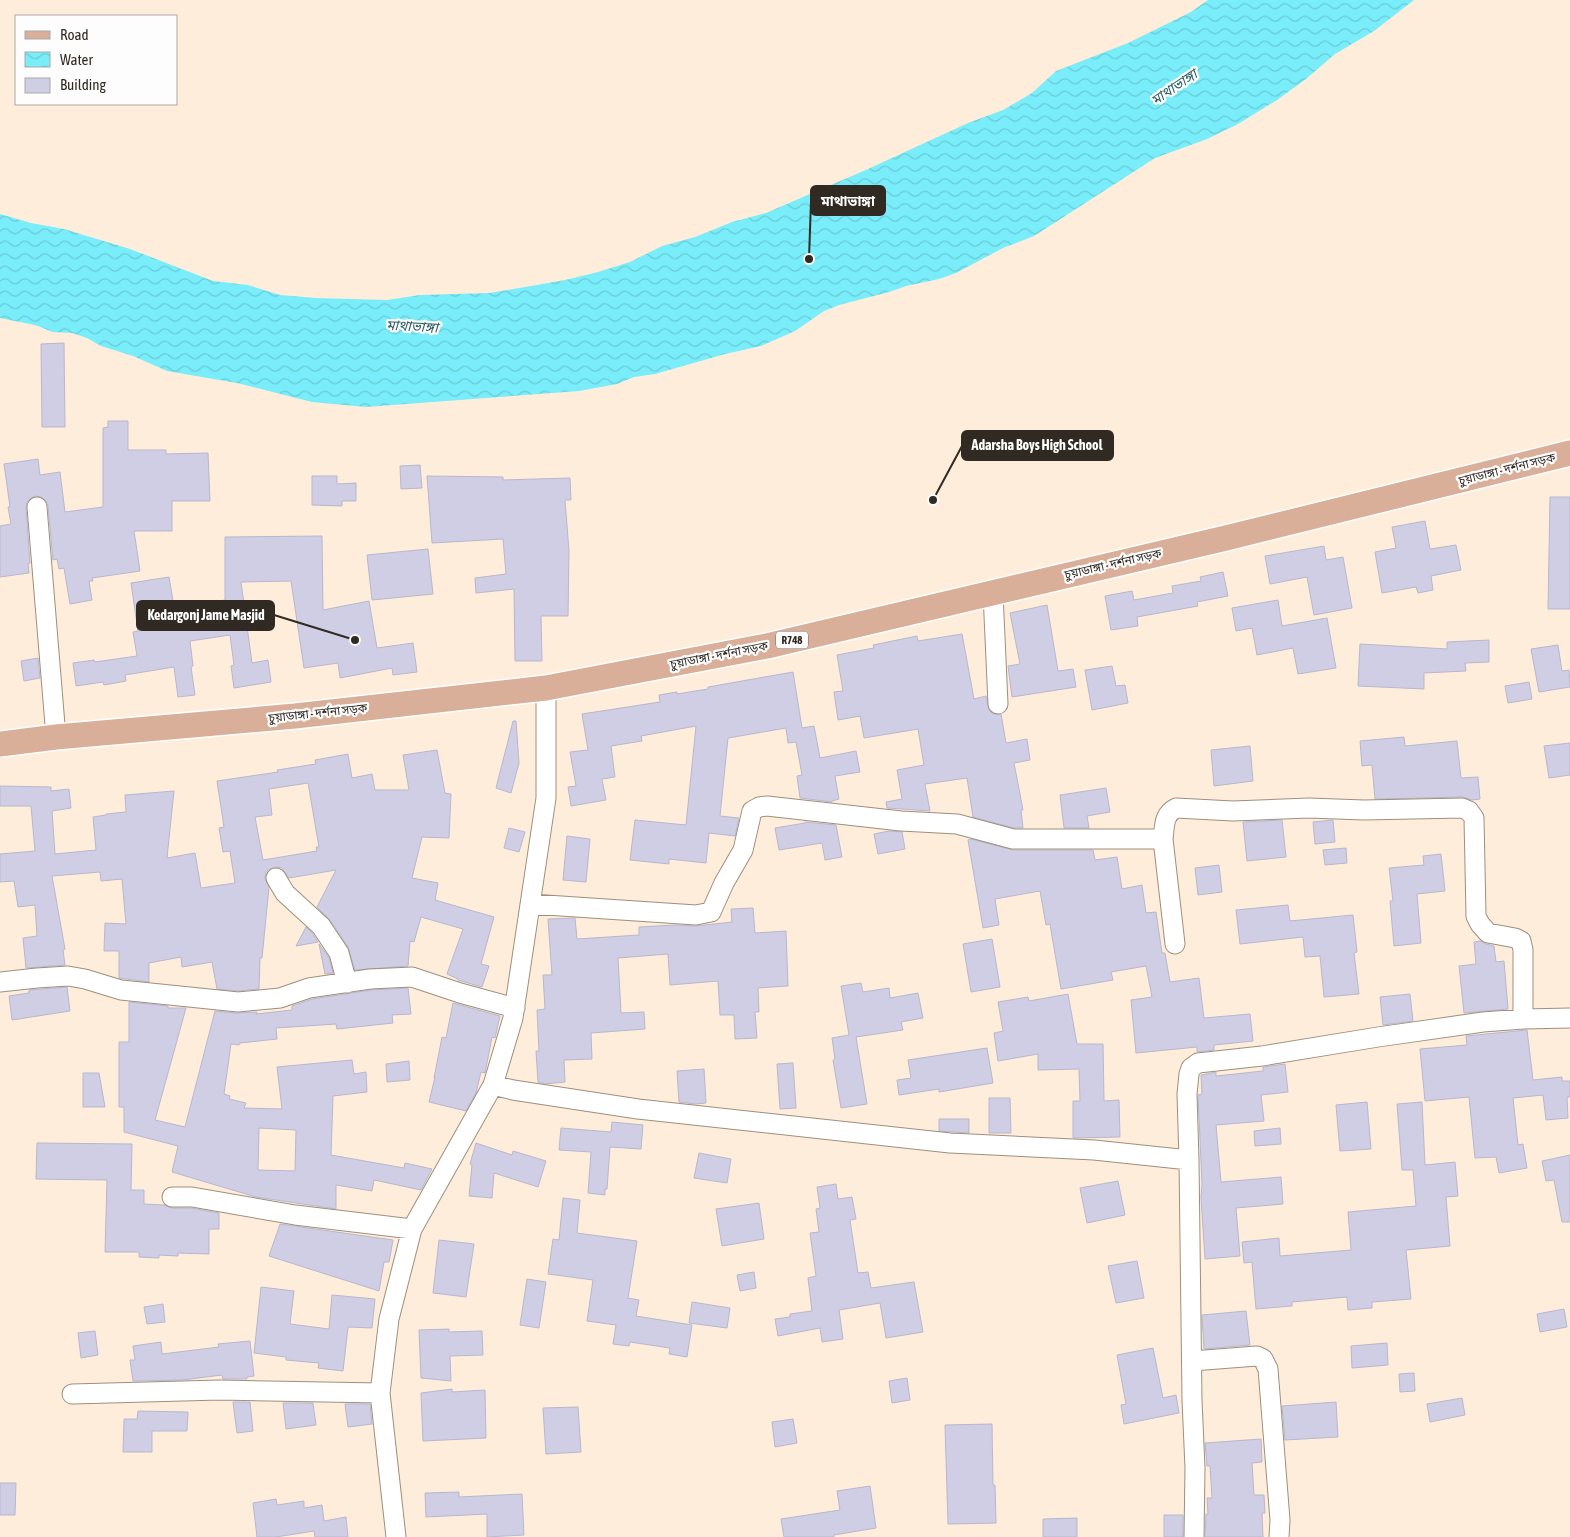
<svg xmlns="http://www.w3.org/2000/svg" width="1570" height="1537" font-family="'Asap Condensed','Noto Sans Bengali',sans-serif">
  <defs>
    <pattern id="water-waves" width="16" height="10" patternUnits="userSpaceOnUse" patternTransform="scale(1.25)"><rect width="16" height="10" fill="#79edfa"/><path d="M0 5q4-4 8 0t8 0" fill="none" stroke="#69cbd6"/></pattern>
  </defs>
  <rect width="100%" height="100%" fill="#feedda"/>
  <path fill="url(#water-waves)" d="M1208 0H1414L1374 31 1335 54 1306 79 1277 100 1238 124 1207 139 1155 158 1034 236 1003 248 956 273 939 279 906 286 889 292 839 305 824 311 795 331 761 346 725 354 655 374 634 377 617 384 579 391 366 407 312 402 237 383 167 371 133 356 101 346 87 338 72 333 53 332 35 325 0 318V214L31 223 64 229 130 249 213 281 248 285 280 295 316 298 387 300 420 295 490 293 565 280 598 272 630 262 662 246 695 237 732 222 766 213 868 169 968 123 1003 110 1032 93 1056 71 1128 43 1191 12Z"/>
  <path fill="#cfcee5" stroke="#b8b7ce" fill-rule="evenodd" d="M64 343 65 427H42L41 344Z
    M108 421H128V450H166V454L208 453 210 501H172V531H134L140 571 92 578 93 581H89L92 600 70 604 64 568 59 569 57 559 53 560 48 506 46 501 41 497 36 496 31 498 27 502 26 508 30 563 28 564 29 573 0 577V526L11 524 8 507H10L4 464 38 459 40 475 60 472 65 512 103 507V428L108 427Z
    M420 465 422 488 401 489 400 466Z
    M312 476H337V484L356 483V501H342V506L312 505Z
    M427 476 503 477V480L570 478 571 500H565L569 551 568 616H541L542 661H515L514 589 476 593 475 578 506 574 503 539 432 543Z
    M1550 497H1570V609H1548Z
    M1425 521 1430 549 1456 545 1461 570 1431 576 1433 590 1418 593 1416 587 1382 593 1375 552 1396 548 1392 527Z
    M322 536 323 610 369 601 377 648 413 643 417 672 393 675 392 668 340 678 338 663 304 668 291 581 241 582 252 663 268 660 271 682 234 688 231 666 234 665 230 635 190 641 193 666 191 667 195 695 178 697 174 667 125 675 126 681 104 685 103 682 76 686 73 663 94 660 95 662 137 656 133 632 138 631 131 583 169 577 174 607 225 600V537Z
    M1324 546 1326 560 1343 557 1352 608 1314 615 1307 577 1270 584 1265 556Z
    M428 549 433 594 372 600 367 555Z
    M1223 572 1228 596 1197 602 1198 606 1137 617 1138 626 1111 630 1105 596 1132 591 1134 600 1173 593 1172 586 1201 581 1200 577Z
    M1278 600 1282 626 1327 618 1336 668 1298 674 1293 648 1257 655 1252 628 1236 631 1232 608Z
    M1047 605 1058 671 1073 669 1076 687 1012 697 1008 666 1020 664 1010 613Z
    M962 634 974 699 986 696 989 710 993 714H1001L1006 743 1027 739 1030 760 1014 763 1023 810H1021L1023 828H1014L973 817 967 778 925 784 930 811 887 808 886 802 902 799 897 770 924 765 918 729 864 738 860 716 838 720 834 692 843 691 837 655 874 648 873 645 917 636 918 641Z
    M1489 640V662L1465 663 1466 671 1424 673V689L1358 686 1360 644 1447 649V642Z
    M1558 645 1562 671 1569 670 1570 687 1539 692 1531 649Z
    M38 658 40 678 24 681 21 661Z
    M1112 666 1116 686 1125 685 1128 703 1092 710 1085 670Z
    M793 672 802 728 814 726 820 758 856 751 860 772 835 776 839 799 832 801V802L800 798 797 776 802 775 796 742 788 743 786 728 728 738 720 816 739 818 735 836 709 833 706 863 669 859V864L630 860 635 820 686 825 696 726 641 736 642 741 611 746 615 777 602 779 606 800 571 806 568 787 576 786 570 752 588 750 582 714 660 702 659 695 677 692V694L708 689V687Z
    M1529 682 1532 699 1508 703 1505 686Z
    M513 721H516L519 763 511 793 496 788Z
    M1404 737 1405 746 1457 741 1461 778 1478 777 1480 799 1472 800 1462 797 1375 799 1372 765 1362 766 1360 741Z
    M1570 743V775L1549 778 1544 746Z
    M1250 746 1253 781 1214 786 1211 750Z
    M437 750 445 793 451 794 449 838 422 837 412 878 438 883 435 900 494 917 481 964 489 966 482 987 458 980V979L447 974 463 929 421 917 414 942 410 941 408 966 355 970 348 947 330 920 317 907 336 870 289 878 282 868 276 867 270 869 266 872 265 878 269 887 262 958H260L259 989 238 991 217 989 212 962 182 967 181 957 149 963V982L119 978V951H104L105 923 126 924 122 879 101 881 100 872 52 876 65 949 63 950 65 965 26 968 23 938 37 936 35 905 18 907 14 881 0 882V854L35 851 31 806H0V786L51 787V791L69 789 71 808 52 811 55 854 96 850 93 817 106 815V814L126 812 125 795 174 791 167 858 195 853 201 888 235 883 230 851 223 852 219 828 224 827 217 781 278 772 277 770 316 764 315 760 348 754 352 778 372 774 375 790H409L403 755ZM308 783 319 847H316L317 851 263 860 255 817 272 815 269 789Z
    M1106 788 1110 812 1087 816 1089 828H1064L1060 795Z
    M1282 820 1286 857 1247 861 1243 822Z
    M1333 820 1335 842 1315 844 1313 822Z
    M805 822 836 825 842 857 825 860 822 843 779 850 775 828 805 823Z
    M509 828 525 832 519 852 504 848Z
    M889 831 902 832 905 849 878 854 874 834Z
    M567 836 590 839 586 882 563 880Z
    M971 839 1013 850H1093L1095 860 1117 857 1122 889 1142 885 1146 913 1156 912 1162 953H1165L1170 982 1199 978 1204 1018 1250 1014 1253 1041 1214 1045V1050L1197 1052V1047L1136 1053 1131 1000 1152 997 1146 966 1111 972 1113 980 1061 989 1050 924 1046 925 1040 891 995 899 999 925 983 928 968 840Z
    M1346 848 1347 863 1325 865 1323 850Z
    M1441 854 1445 891 1417 894 1421 943 1394 946 1390 901H1393L1389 868 1424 865 1423 856Z
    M1219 865 1222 892 1198 895 1195 868Z
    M1288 905 1290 921 1353 915 1357 952 1354 953 1359 994 1324 997 1320 956 1305 957 1303 937 1240 944 1236 910Z
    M753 908 755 933 786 931 788 986 758 988 759 1012H755L757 1038 735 1039 734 1015H720L718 981 670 985 668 954 618 958 621 1013 644 1012 645 1029 591 1033 592 1059 564 1060 565 1082 545 1084 538 1082 536 1051H539L537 1010 545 1009 543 975H552L548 919 575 918 577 939 639 935V927L675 925 696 926 732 922 731 909Z
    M306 927 312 933 318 942 296 946Z
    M992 939 1000 987 971 992 963 944Z
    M1480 941 1486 944 1494 946 1496 962 1504 961 1508 1009 1464 1013 1459 966 1476 964 1474 942Z
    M319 944 329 958 333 973 325 974Z
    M861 983 863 992 889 988 890 998 918 993 923 1018 901 1022 903 1030 856 1037 867 1104 841 1108 833 1060 835 1059 832 1038 849 1035 841 986Z
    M67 987 70 1011 12 1020 9 996 29 993V990Z
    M408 988 411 1014 392 1015 393 1023 337 1029 336 1024 276 1028 277 1039 240 1043 239 1045 231 1044 224 1094 230 1096 229 1099 246 1103 244 1108 282 1109 277 1067 352 1060 354 1074 366 1072 367 1092 333 1096 331 1155 404 1168 405 1163 432 1169 421 1190 374 1180 372 1191 336 1185V1209L256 1197 172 1172 178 1146 124 1132V1107H119V1042H129V1002L168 1006V1008H186L155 1120 185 1127 215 1011 237 1013 257 1012 256 1014 292 1010V1006L312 999 371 990ZM259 1128 296 1130 295 1171 258 1170Z
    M1068 994 1077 1044H1103L1104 1101 1119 1100 1120 1137 1073 1138V1101H1080L1079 1069 1038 1070V1054L998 1061 994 1033 1003 1031 998 1002 1028 997 1029 1001Z
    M1410 994 1413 1021 1383 1025 1380 997Z
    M453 1003 500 1016 495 1038 492 1037 485 1073 481 1072 476 1093 466 1111 429 1102 435 1077 434 1078 442 1037 446 1038Z
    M1527 1030 1533 1080 1562 1077V1081H1570V1097H1567L1568 1118 1546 1120 1543 1095 1513 1098 1518 1145 1523 1144 1527 1168 1499 1173 1496 1157 1475 1158 1469 1097 1425 1101 1420 1049 1467 1045 1466 1036Z
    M987 1048 993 1083 939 1092V1089L899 1095 897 1080 911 1078 908 1060Z
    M409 1061 410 1080 387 1082 386 1064Z
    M793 1063 796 1108 780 1109 777 1064Z
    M1285 1064 1288 1092 1261 1095 1264 1121 1216 1125 1221 1182 1281 1177 1283 1204 1236 1208 1240 1256 1205 1259 1201 1197 1202 1184 1198 1095 1202 1094 1201 1075 1216 1072V1076L1263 1071V1067Z
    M704 1069 706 1103 695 1104 679 1102 677 1071Z
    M83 1073H99L105 1107H83Z
    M989 1098H1010L1011 1133H989Z
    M1367 1102 1371 1149 1340 1151 1336 1105Z
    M1422 1102 1425 1165 1455 1162 1458 1196 1446 1197 1450 1246 1406 1250 1411 1299 1372 1302V1308L1348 1310 1347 1297 1292 1302V1306L1256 1309 1252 1262 1244 1263 1242 1242 1279 1238 1280 1256 1351 1250 1348 1212 1416 1206 1413 1170H1402L1397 1104Z
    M939 1119H969V1133L939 1131Z
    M612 1122 643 1125 641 1149 610 1147 607 1189H605V1195L588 1193 591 1152 559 1150 561 1128 611 1132Z
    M1280 1128 1281 1144 1255 1146 1254 1131Z
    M37 1143 132 1144 131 1190H144V1204L164 1205 172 1208H191L219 1213V1229H209V1254L178 1253V1256L159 1255V1258L139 1257V1252H105L107 1180 36 1179Z
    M476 1143 512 1155 513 1151 546 1161 538 1187 494 1173 492 1198 469 1196 472 1165 470 1164Z
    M699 1153 731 1159 727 1183 694 1178Z
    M1570 1155V1222H1562L1554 1180 1546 1181 1542 1161Z
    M1118 1181 1125 1215 1087 1223 1080 1188Z
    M836 1184 838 1199 852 1197 856 1219 850 1220 858 1273 868 1272 871 1288 914 1282 923 1332 886 1338 880 1303 839 1310 843 1339 822 1342 820 1328 778 1336 775 1319 790 1317V1314L812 1311 808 1278 816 1276 810 1233 819 1232 816 1209 820 1208 817 1187Z
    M563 1198 580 1200 577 1233 637 1241 628 1298 639 1300 636 1316 692 1325 687 1357 669 1354 670 1348 630 1342 629 1346 613 1344 616 1325 587 1321 593 1280 548 1274 553 1239 559 1240Z
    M759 1203 764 1239 722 1246 716 1209Z
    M280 1224 393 1240 389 1262H384L379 1291 269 1256Z
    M439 1240 474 1244 466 1297 433 1293Z
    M1137 1261 1144 1298 1116 1303 1108 1266Z
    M754 1272 756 1288 740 1291 737 1275Z
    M527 1279 546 1282 539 1328 520 1325Z
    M261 1287 294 1291 290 1324 329 1329 332 1295 375 1299 372 1328 348 1327 343 1371 318 1368 319 1363 286 1360V1357L254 1353Z
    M692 1302 730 1308 727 1328 689 1323Z
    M163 1304 165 1322 147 1324 144 1307Z
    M1564 1309 1567 1327 1540 1332 1537 1314Z
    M1246 1311 1250 1345 1204 1349 1202 1315Z
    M449 1329V1332L482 1331 483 1355 450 1356 451 1381 421 1378 419 1330Z
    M95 1331 98 1355 81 1358 78 1333Z
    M250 1341 254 1376 247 1377V1379H223L222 1375 183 1380 133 1381 130 1360H135L133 1346 161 1342 162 1354 219 1347 218 1344Z
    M1387 1343 1388 1365 1352 1368 1351 1346Z
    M1153 1348 1163 1398 1176 1395 1179 1413 1124 1424 1121 1405 1126 1404 1117 1355Z
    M1414 1373 1415 1391 1400 1392 1399 1374Z
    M907 1378 910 1400 892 1403 889 1381Z
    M452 1389V1392L485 1390 486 1438 423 1441 421 1393Z
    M1462 1398 1465 1415 1430 1422 1427 1404Z
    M233 1402H250L253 1431 237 1433Z
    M1336 1402 1338 1437 1285 1440 1282 1406Z
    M283 1403H313L316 1425 286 1429Z
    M345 1404H370L372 1424 348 1427Z
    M578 1407 581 1452 546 1454 543 1408Z
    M138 1411 188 1412 187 1431H152V1452H123L124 1419H137Z
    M793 1419 797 1443 775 1447 772 1422Z
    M992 1424 993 1485H995L996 1523 948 1524 945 1425Z
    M1261 1439 1262 1462 1252 1463 1254 1495H1264L1265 1513H1262L1263 1537H1205L1206 1514H1208L1207 1498H1212L1210 1466H1207L1205 1443Z
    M0 1483H16L15 1515H0Z
    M870 1486 876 1528 834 1535V1537H784L781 1519 840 1510 837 1491Z
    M459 1492V1497L522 1494 524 1535 487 1537V1514L426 1517 425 1493Z
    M276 1499 277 1505 304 1501V1508L322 1505 324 1521 346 1517 348 1537H315L314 1531 276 1537H257L253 1503Z
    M1164 1515H1183V1537H1164Z
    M1077 1518V1537H1043V1519Z"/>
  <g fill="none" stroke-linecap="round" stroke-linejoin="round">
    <defs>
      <path id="minor" d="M37 507 56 737
        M993 593 998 704
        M1163 839C1165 825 1163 815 1176 808L1233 811 1309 808 1364 810 1462 808 1469 811 1474 818 1476 916 1480 924 1488 933 1515 938 1521 941 1523 950V1019
        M276 878 285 893 321 926 339 953 347 983
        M531 904 696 915 711 912 724 883 743 850 752 811 759 807 767 806 901 821 957 824 1013 839H1163L1175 944
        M0 982 37 978 68 976 85 979 121 990 238 1002 280 998 309 988 370 979 412 977 460 993 515 1008
        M493 1085 513 1090 638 1109 950 1143 1094 1150 1189 1160
        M172 1197H192L295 1215 412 1229
        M1192 1361 1257 1356 1263 1359 1268 1369 1280 1520 1279 1537
        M72 1394 220 1390 380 1393
        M396 1537 380 1393 389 1319 412 1229 493 1085 513 1018 546 798V688
        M1194 1537 1195 1468 1192 1400 1189 1160 1187 1094 1189 1074 1191 1068 1198 1063 1262 1056 1378 1037 1483 1022 1523 1019 1570 1018"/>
      <path id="major" d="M0 744 56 737 295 716 546 688 767 646 1226 538 1570 453"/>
    </defs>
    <use href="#minor" stroke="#9e8f7d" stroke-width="21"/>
    <use href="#major" stroke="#fff" stroke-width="28"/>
    <use href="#minor" stroke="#fff" stroke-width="19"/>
    <use href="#major" stroke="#d9af9a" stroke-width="25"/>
  </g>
  <g text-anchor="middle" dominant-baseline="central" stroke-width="4.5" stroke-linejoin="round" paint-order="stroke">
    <rect fill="#fdfdfd" stroke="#6e6964" stroke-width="1" x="776" y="631.5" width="32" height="17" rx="4"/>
    <g font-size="11" font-weight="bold" fill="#312a23">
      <text x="792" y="640">R748</text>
    </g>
    <g font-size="12" fill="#312a23" stroke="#fdfdfd">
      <text transform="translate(1507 469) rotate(-14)">চুয়াডাঙ্গা - দর্শনা সড়ক</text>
      <text transform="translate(1113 564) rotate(-13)">চুয়াডাঙ্গা - দর্শনা সড়ক</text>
      <text transform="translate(719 655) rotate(-11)">চুয়াডাঙ্গা - দর্শনা সড়ক</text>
      <text transform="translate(318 713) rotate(-6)">চুয়াডাঙ্গা - দর্শনা সড়ক</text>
    </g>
    <g font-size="14" font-style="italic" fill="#2c5e64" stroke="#fdfdfd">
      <text transform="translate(1174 87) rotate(-34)">মাথাভাঙ্গা</text>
      <text transform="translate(412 326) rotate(3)">মাথাভাঙ্গা</text>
    </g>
  </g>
  <path fill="none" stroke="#312a23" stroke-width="2" d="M809 259L811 201M933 500L962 446M355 640L274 615"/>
  <g fill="#312a23" stroke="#fdfdfd" stroke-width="2">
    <circle cx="809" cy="259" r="5"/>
    <circle cx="933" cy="500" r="5"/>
    <circle cx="355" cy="640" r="5"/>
  </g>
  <g fill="#312a23" stroke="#312a23" stroke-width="2">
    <rect x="811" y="186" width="74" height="29" rx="5"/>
    <rect x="962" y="431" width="151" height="29" rx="5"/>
    <rect x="137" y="601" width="137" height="29" rx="5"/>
  </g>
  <g font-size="14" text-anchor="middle" font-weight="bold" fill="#fff">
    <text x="848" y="206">মাথাভাঙ্গা</text>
    <text x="1037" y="450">Adarsha Boys High School</text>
    <text x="206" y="620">Kedargonj Jame Masjid</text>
  </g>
  <rect x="15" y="15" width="162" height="90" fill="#fdfdfd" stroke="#aba9a6"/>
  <rect x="25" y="31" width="25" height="8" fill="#d9af9a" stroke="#aba9a6"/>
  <text x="60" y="40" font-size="15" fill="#312a23">Road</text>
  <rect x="25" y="52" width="25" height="15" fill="url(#water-waves)" stroke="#aba9a6"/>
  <text x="60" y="65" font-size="15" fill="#312a23">Water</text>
  <rect x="25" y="78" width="25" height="15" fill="#cfcee5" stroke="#aba9a6"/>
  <text x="60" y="90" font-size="15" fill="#312a23">Building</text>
</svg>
